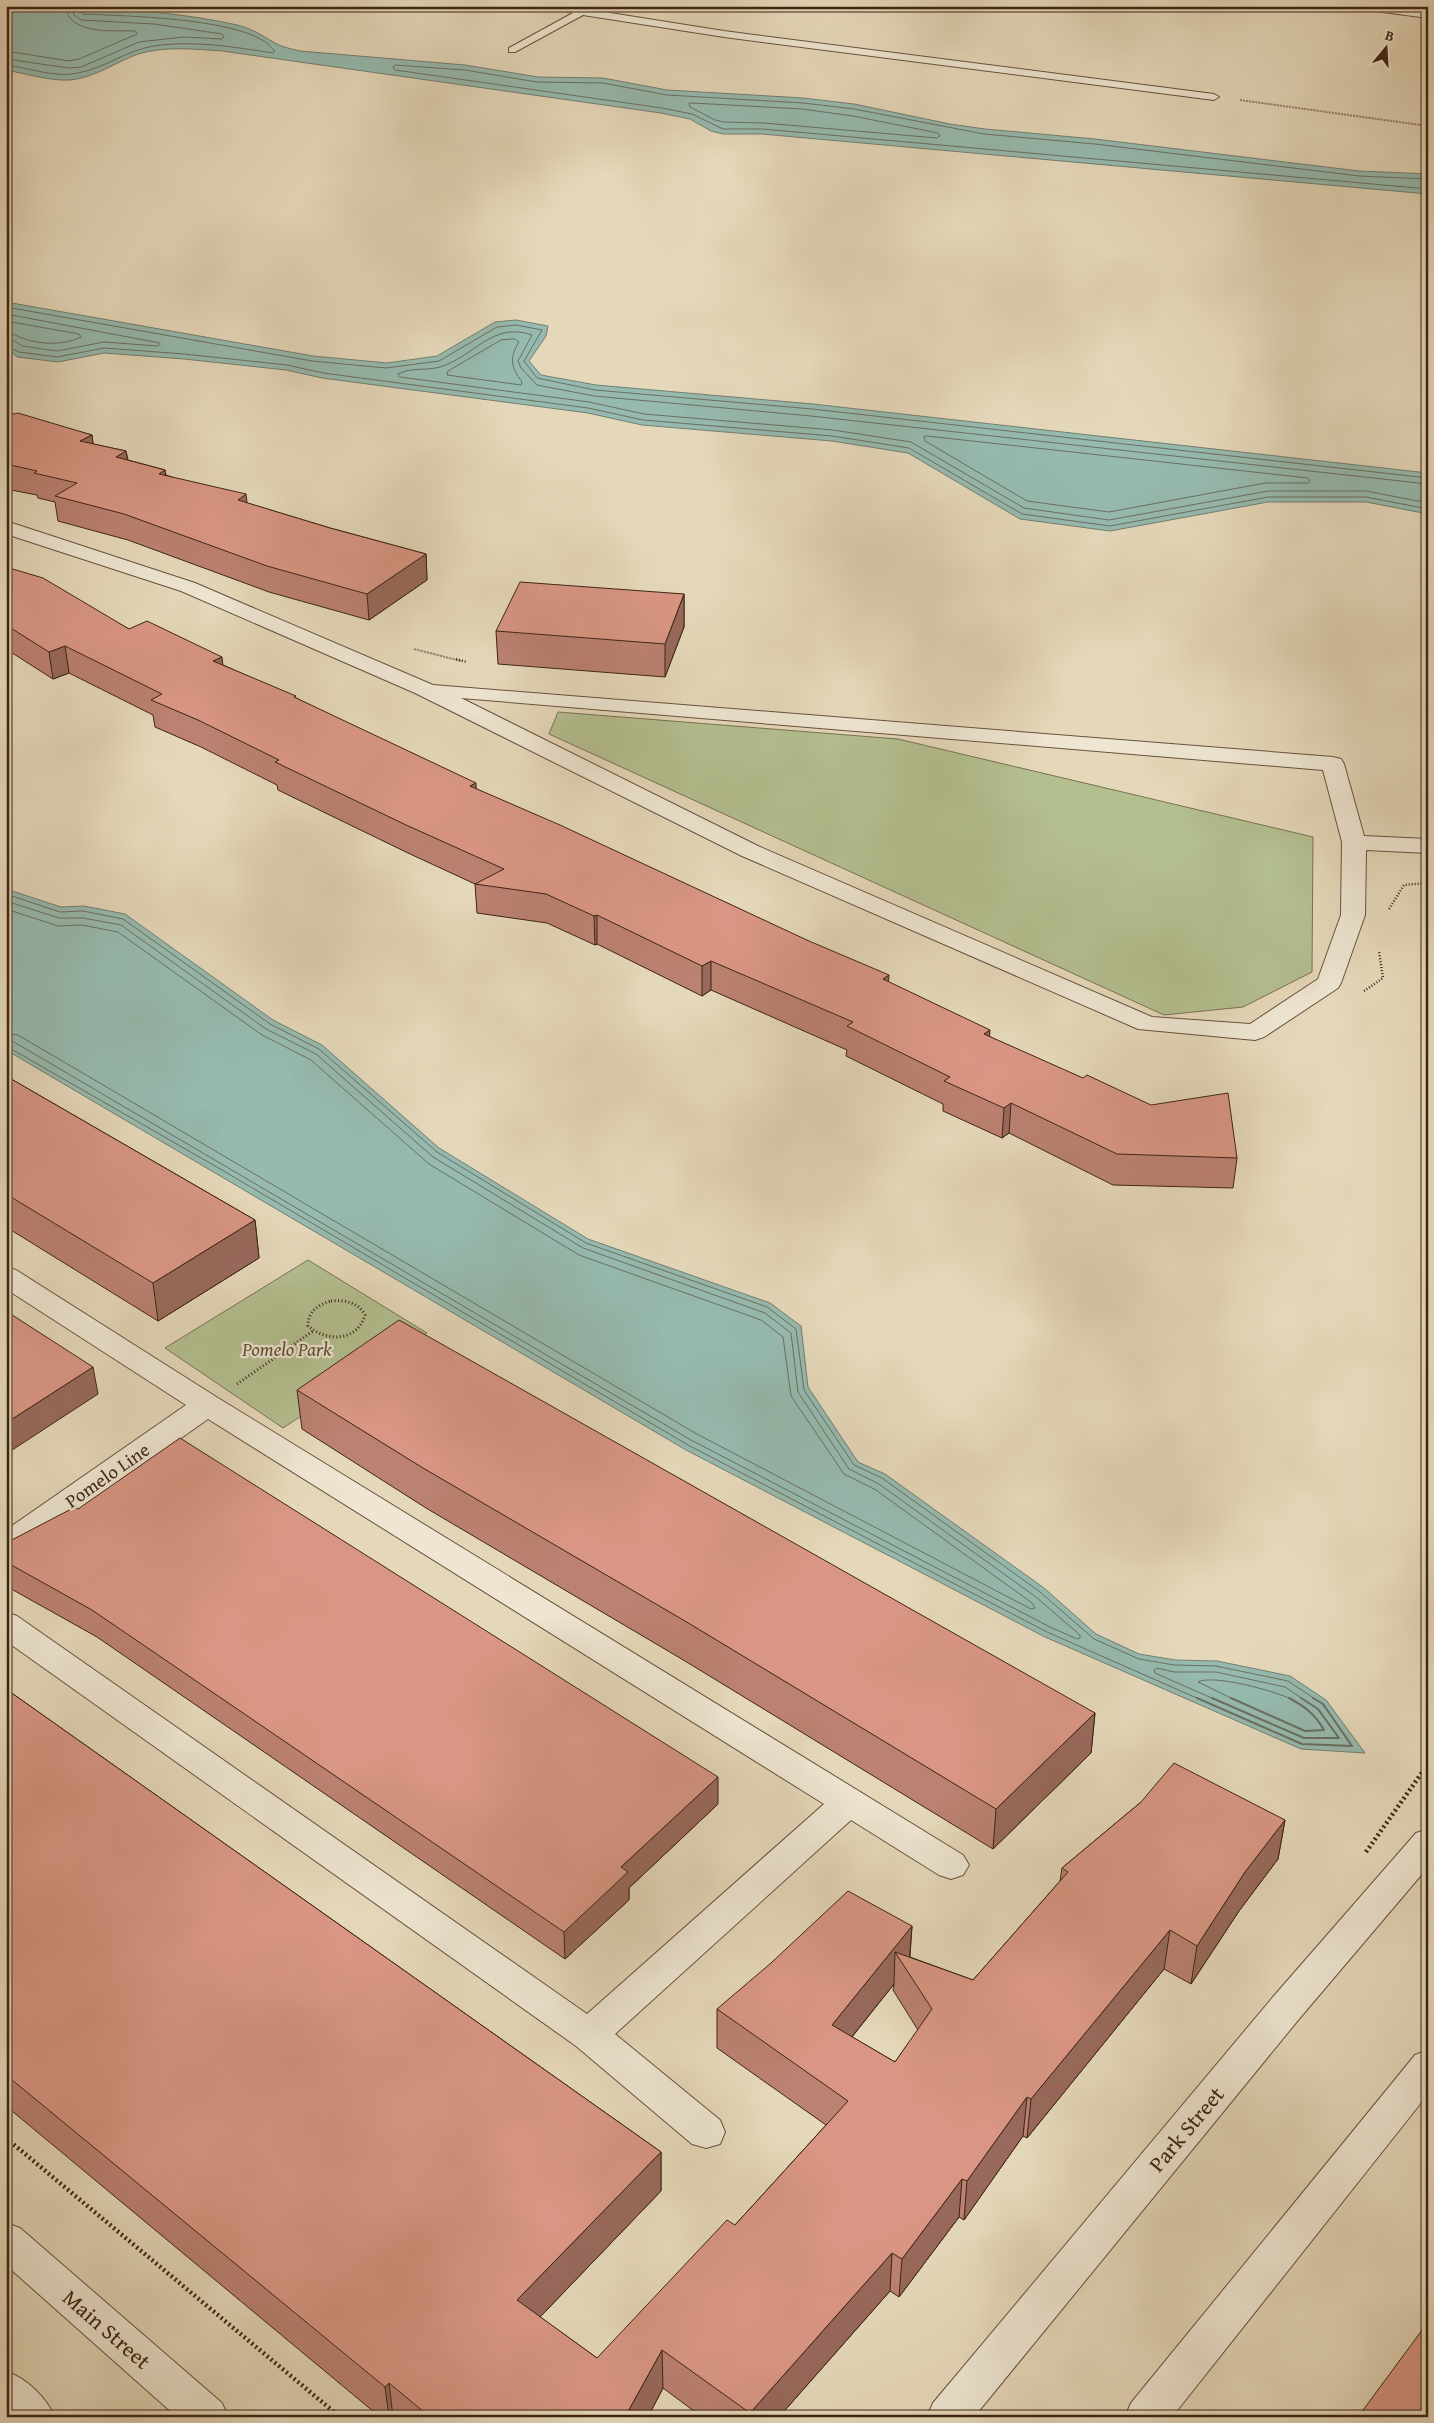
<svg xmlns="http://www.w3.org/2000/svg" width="1434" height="2423" font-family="'Gentium Book Plus',serif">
  <rect width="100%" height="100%" fill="#e5d8ba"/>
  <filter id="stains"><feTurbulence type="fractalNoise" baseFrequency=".004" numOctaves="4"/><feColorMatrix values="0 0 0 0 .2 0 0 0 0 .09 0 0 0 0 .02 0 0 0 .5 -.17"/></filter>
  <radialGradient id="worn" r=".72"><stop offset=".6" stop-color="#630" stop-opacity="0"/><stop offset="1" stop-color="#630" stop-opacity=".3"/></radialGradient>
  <path fill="#b4bf90" stroke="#797252" d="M558 712 898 739 1313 837 1312 972 1243 1007 1164 1015 549 734Z
    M308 1260 427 1333 283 1428 165 1348Z"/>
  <path fill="#96baaf" stroke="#737e71" d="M6 6C79 6 166 9 237 25 253 29 261 35 275 43 282 47 292 49 300 51L465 65 538 77 603 78 667 90 803 98 854 104 950 124 985 129 1095 139 1359 171 1428 174V194L762 134H723L711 131 690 119 661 113 222 51C195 49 164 46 138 54 116 62 94 78 70 80 50 81 27 74 6 70Z
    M6 302 313 356 387 363 437 356 495 322 516 320 548 326 546 336 529 361 541 375 596 385 813 404 1428 473V514L1366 502H1268L1110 531 1020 519 908 453 832 441 642 425 588 413 322 378 286 370 184 359 104 353 58 362 17 357 6 347Z
    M6 889 61 907 84 906 125 914 273 1020 322 1045 439 1148 588 1239 770 1303 801 1326 808 1387 858 1462 885 1474 1044 1588 1096 1634 1139 1654 1175 1660 1217 1661 1290 1676 1326 1700 1365 1753 1301 1749 1045 1637 686 1450 6 1050Z"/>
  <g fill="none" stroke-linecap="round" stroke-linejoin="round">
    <path stroke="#6a6f62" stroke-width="1" d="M6 51 69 61 79 59 137 34 135 31C110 30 72 36 64 6
      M6 59 69 68 81 67 139 42 183 37 222 39 224 37 222 34 154 24 81 20 74 15 71 6
      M6 65C30 68 54 78 78 73 105 68 127 50 154 46 193 40 234 47 273 53L275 51C271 48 268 43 264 41 228 18 127 16 83 14L79 11 78 6
      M692 103 802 109 853 116 938 133 940 136 937 138 764 123 724 122 715 120 690 107 689 104Z
      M1428 179 1359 176 1095 144 984 134 854 109 803 103 667 95 603 83 537 82 465 70 395 65 393 67 395 70 662 108 692 114 723 129H763L1428 189
      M6 307 312 361 386 368 439 361 497 327 516 325 542 330 524 361 537 378 595 390 812 409 1428 478
      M6 314 160 343 158 346 104 342 57 351 22 346 13 340 6 339
      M6 321 79 334 81 337C65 345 42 345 25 339 18 337 13 333 6 332
      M515 339 519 342C509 358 511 367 522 382L521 385 447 375 448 371 501 340Z
      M6 346 19 352 57 357 104 348 184 354 287 365 323 373 588 408 643 420 832 436 909 448 1022 514 1110 526 1268 497H1366L1428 509
      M927 436 1308 478 1310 481 1308 483H1265L1109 512 1027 501 925 441 924 437Z
      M1428 484 811 416 594 396 537 385 521 368 518 361 532 335C492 321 474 357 440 367 426 371 411 367 398 374L400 377 589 402 644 414 833 430 911 442 1024 508 1109 520 1268 491H1366L1428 503
      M6 894 60 912 83 911 123 919 270 1024 319 1049 437 1152 586 1243 767 1307 796 1329 804 1390 854 1465 882 1478 1040 1592 1094 1639 1139 1659 1174 1665 1216 1666 1288 1681 1315 1699
      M6 901 59 918H83L121 925 266 1029 316 1054 433 1157 583 1248 765 1313 791 1333 798 1392 849 1469 879 1484 1036 1597 1080 1635V1638L1077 1639 1050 1627 691 1440 14 1042 6 1040
      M6 909 58 926 82 925 118 932 262 1035 311 1060 429 1164 579 1255 761 1320 783 1337 791 1396 844 1474 876 1490 1032 1603 1035 1608 1031 1609 695 1433 18 1035 6 1033
      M6 1046 222 1170 688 1445 1047 1632 1199 1699
      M1214 1699 1155 1673 1154 1670 1157 1668 1174 1672H1216L1285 1687 1303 1699
      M1233 1699 1198 1682C1213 1674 1275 1691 1291 1699"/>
    <path stroke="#6a6f62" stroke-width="2" d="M1197 1698 1302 1744 1352 1746 1323 1704 1313 1698
      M1212 1698 1304 1738H1339L1318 1709 1301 1698
      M1231 1698 1305 1731 1324 1730C1315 1714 1304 1706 1289 1698"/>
    <defs>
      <path id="service" d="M543 6H566L724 31 1214 94 1219 97 1214 100 724 37 583 15 515 52H509V48L573 13Z"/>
      <path id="minor" d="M1361 6H1400L1428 10V18L1368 10Z
        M6 521 195 583 433 685 1333 757 1341 759 1344 764 1364 836 1428 839V853L1366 850 1365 915 1341 983 1338 988 1264 1037 1255 1040 1138 1029 742 856 415 693 181 591 6 534ZM461 698 1323 770 1342 842 1341 915 1318 979 1250 1024 1152 1017 758 846Z
        M6 1267 16 1270 218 1398 963 1855 969 1865 963 1875 951 1879 939 1875 851 1820 615 2034 720 2120 725 2132 720 2144 706 2148 692 2144 576 2046 6 1641V1612L17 1616 587 2014 824 1804 208 1419 17 1554 6 1557V1530L186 1405 6 1289Z"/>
      <path id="tertiary" d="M1428 1829V1867L1299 2019 974 2417H927L933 2403 1273 1997 1416 1833Z
        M1428 2050V2094L1172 2417H1125L1131 2403 1415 2055Z
        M6 2223 20 2228 222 2403 228 2417H177L6 2265Z
        M6 2371C27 2379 45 2396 55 2417H6Z"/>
    </defs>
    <use href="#service" stroke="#68513e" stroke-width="2"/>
    <use href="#minor" stroke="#68513e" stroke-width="2"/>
    <use href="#tertiary" stroke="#68513e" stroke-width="2"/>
    <path stroke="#3e2414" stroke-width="2" stroke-dasharray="0.5 1" stroke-linecap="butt" d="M1240 100 1428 126
      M414 649 461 661"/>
    <path stroke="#3e2414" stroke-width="2.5" stroke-dasharray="1 2" stroke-linecap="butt" d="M456 659 467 662
      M1389 909 1404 885 1428 883
      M1364 991 1383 978 1379 951"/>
    <path stroke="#3e2414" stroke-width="3" stroke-dasharray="1 2.5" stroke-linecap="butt" d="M331 1301C345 1300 358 1302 365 1315 357 1342 327 1342 308 1326 308 1311 318 1305 331 1301Z
      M237 1384 313 1331"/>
    <path stroke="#3e2414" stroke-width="4.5" stroke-dasharray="2 3" stroke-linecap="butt" d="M1366 1852 1428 1764
      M6 2138 340 2417"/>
    <use href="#service" fill="#eee6d2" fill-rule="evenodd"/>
    <use href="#minor" fill="#eee6d2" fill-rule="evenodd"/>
    <use href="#tertiary" fill="#eee6d2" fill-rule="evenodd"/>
  </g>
  <path fill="#bb8172" stroke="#3e2414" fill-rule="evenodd" d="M6 412 92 435 93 444 126 451 128 460 165 470 166 475 247 503 330 528 426 554 427 580 369 620 269 592 128 540 58 521 55 502 38 498 37 495 6 489Z
    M6 567 129 629 223 665 296 698 476 789 888 982 990 1037 1237 1158 1233 1188 1113 1185 1009 1133 1002 1138 943 1111V1104L846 1056 847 1050 711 990 702 996 597 944 595 945 547 923 477 913 475 884 408 853 278 790 277 785 201 747 155 727 153 715 69 673 53 679 6 649Z
    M684 594V627L665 677 498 664 496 631Z
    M1428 950V979L1423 978Z
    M6 1076 255 1220 259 1258 158 1321 6 1227Z
    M297 1390 1095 1713 1091 1753 993 1849 685 1661 426 1508 302 1429Z
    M78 1509 718 1804 629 1888V1900L565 1959 97 1637 6 1586V1543Z
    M6 1689 661 2152V2191L540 2317 597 2358 735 2225 826 2125 717 2048V2009L912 1926 910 1957 973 1980 1060 1881 1062 1868 1141 1802 1285 1820 1278 1859 1239 1911 1191 1984 1164 1969 1027 2138 1023 2136 964 2220 959 2217 899 2297 890 2291 779 2417H702L663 2388 648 2417H380L6 2106ZM894 1984 893 1990 918 2030 895 2062 852 2037Z"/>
  <path fill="#98695c" stroke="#3e2414" d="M92 435 95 460 80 441Z
    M126 451 130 476 116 457Z
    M165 470 168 495 159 474Z
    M246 494 249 519 238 500Z
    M426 554 427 580 369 620 367 594Z
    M684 594V627L665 677V644Z
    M65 646 69 673 53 679 49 652Z
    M222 657 225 684 213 661Z
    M476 783 477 811 470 786Z
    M597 915V944L595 945 594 916Z
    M711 961V990L702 996V966Z
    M889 975 887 1004 883 979Z
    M990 1030 988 1060 984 1034Z
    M1011 1103 1009 1133 1002 1138 1004 1108Z
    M255 1220 259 1258 158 1321 153 1283Z
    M93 1367 98 1394 6 1454V1423Z
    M1095 1713 1091 1753 993 1849 996 1809Z
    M718 1777V1804L629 1888V1900L565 1959 564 1932 621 1867Z
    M1285 1820 1278 1859 1239 1911 1191 1984 1197 1946 1245 1872Z
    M912 1926 909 1964 895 1952 894 1984 830 2064 832 2025Z
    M1170 1930 1164 1969 1027 2138 1031 2099Z
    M1027 2097 1023 2136 964 2220 967 2181Z
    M661 2152V2191L520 2338 517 2300Z
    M962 2179 959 2217 899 2297 902 2259Z
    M892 2253 890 2291 779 2417H750V2413Z
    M662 2350 663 2388 648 2417H625Z
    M389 2383 393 2417H389L385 2387Z"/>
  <path fill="#d99684" stroke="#3e2414" d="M6 412 15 414 18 413 92 435 80 441 126 451 116 457 165 470 159 474 246 494 238 500 330 528 426 554 367 594 267 566 124 514 55 496 77 483 34 473 37 471 6 464Z
    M6 567 43 578 129 629 147 621 222 657 213 661 296 696 294 697 476 783 470 786 560 825 809 941 889 975 883 979 990 1030 984 1034 1083 1078 1087 1075 1151 1105 1228 1093 1237 1158 1117 1154 1011 1103 1004 1108 944 1081 950 1077 847 1026 853 1022 711 961 702 966 597 915 594 916 546 894 475 884 504 869 406 825 275 762 279 760 198 720 151 700 162 694 65 646 49 652 6 625Z
    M520 582 684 594 665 644 496 631Z
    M6 1076 255 1220 153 1283 6 1194Z
    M6 1311 93 1367 6 1423Z
    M399 1320 1095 1713 996 1809 685 1621 423 1468 297 1390Z
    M180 1438 718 1777 621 1867 628 1872 564 1932 92 1610 6 1562V1543L75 1507 78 1509Z
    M6 1689 661 2152 517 2300 597 2358 727 2220 735 2225 848 2101 717 2009 771 1963 848 1891 912 1926 832 2025 895 2062 932 2009 895 1952 973 1980 1068 1872 1062 1868 1141 1802 1174 1763 1285 1820 1245 1872 1197 1946 1170 1930 1031 2099 1027 2097 967 2181 962 2179 902 2259 892 2253 750 2413 662 2350 625 2417H430L389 2383 385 2387 6 2075Z
    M1428 2322V2417H1358Z"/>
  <g text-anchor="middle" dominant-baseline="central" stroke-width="4.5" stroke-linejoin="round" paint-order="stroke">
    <g font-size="19" font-style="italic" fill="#5c4b33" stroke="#eee6d2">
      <text x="287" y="1349">Pomelo Park</text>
    </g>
    <g font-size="19" fill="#3e2414" stroke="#eee6d2">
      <text transform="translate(107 1475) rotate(-35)">Pomelo Line</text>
    </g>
    <g font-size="22" fill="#3e2414" stroke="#eee6d2">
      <text transform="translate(1186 2129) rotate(-50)">Park Street</text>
      <text transform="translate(107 2329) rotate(41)">Main Street</text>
    </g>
  </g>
  <rect width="1434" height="2423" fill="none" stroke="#e5d8ba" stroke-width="25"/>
  <rect x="8" y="8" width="1419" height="2408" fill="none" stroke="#3e2414" stroke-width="2.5"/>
  <rect x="12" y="12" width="1409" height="2398" fill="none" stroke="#3e2414"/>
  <g transform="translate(1386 48) rotate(18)" stroke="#eee6d2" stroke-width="4" paint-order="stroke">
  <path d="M0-4L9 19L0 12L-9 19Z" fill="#3e2414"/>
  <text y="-8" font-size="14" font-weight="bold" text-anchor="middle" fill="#3e2414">B</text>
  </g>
  <rect width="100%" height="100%" filter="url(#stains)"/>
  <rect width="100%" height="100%" fill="url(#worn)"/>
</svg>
